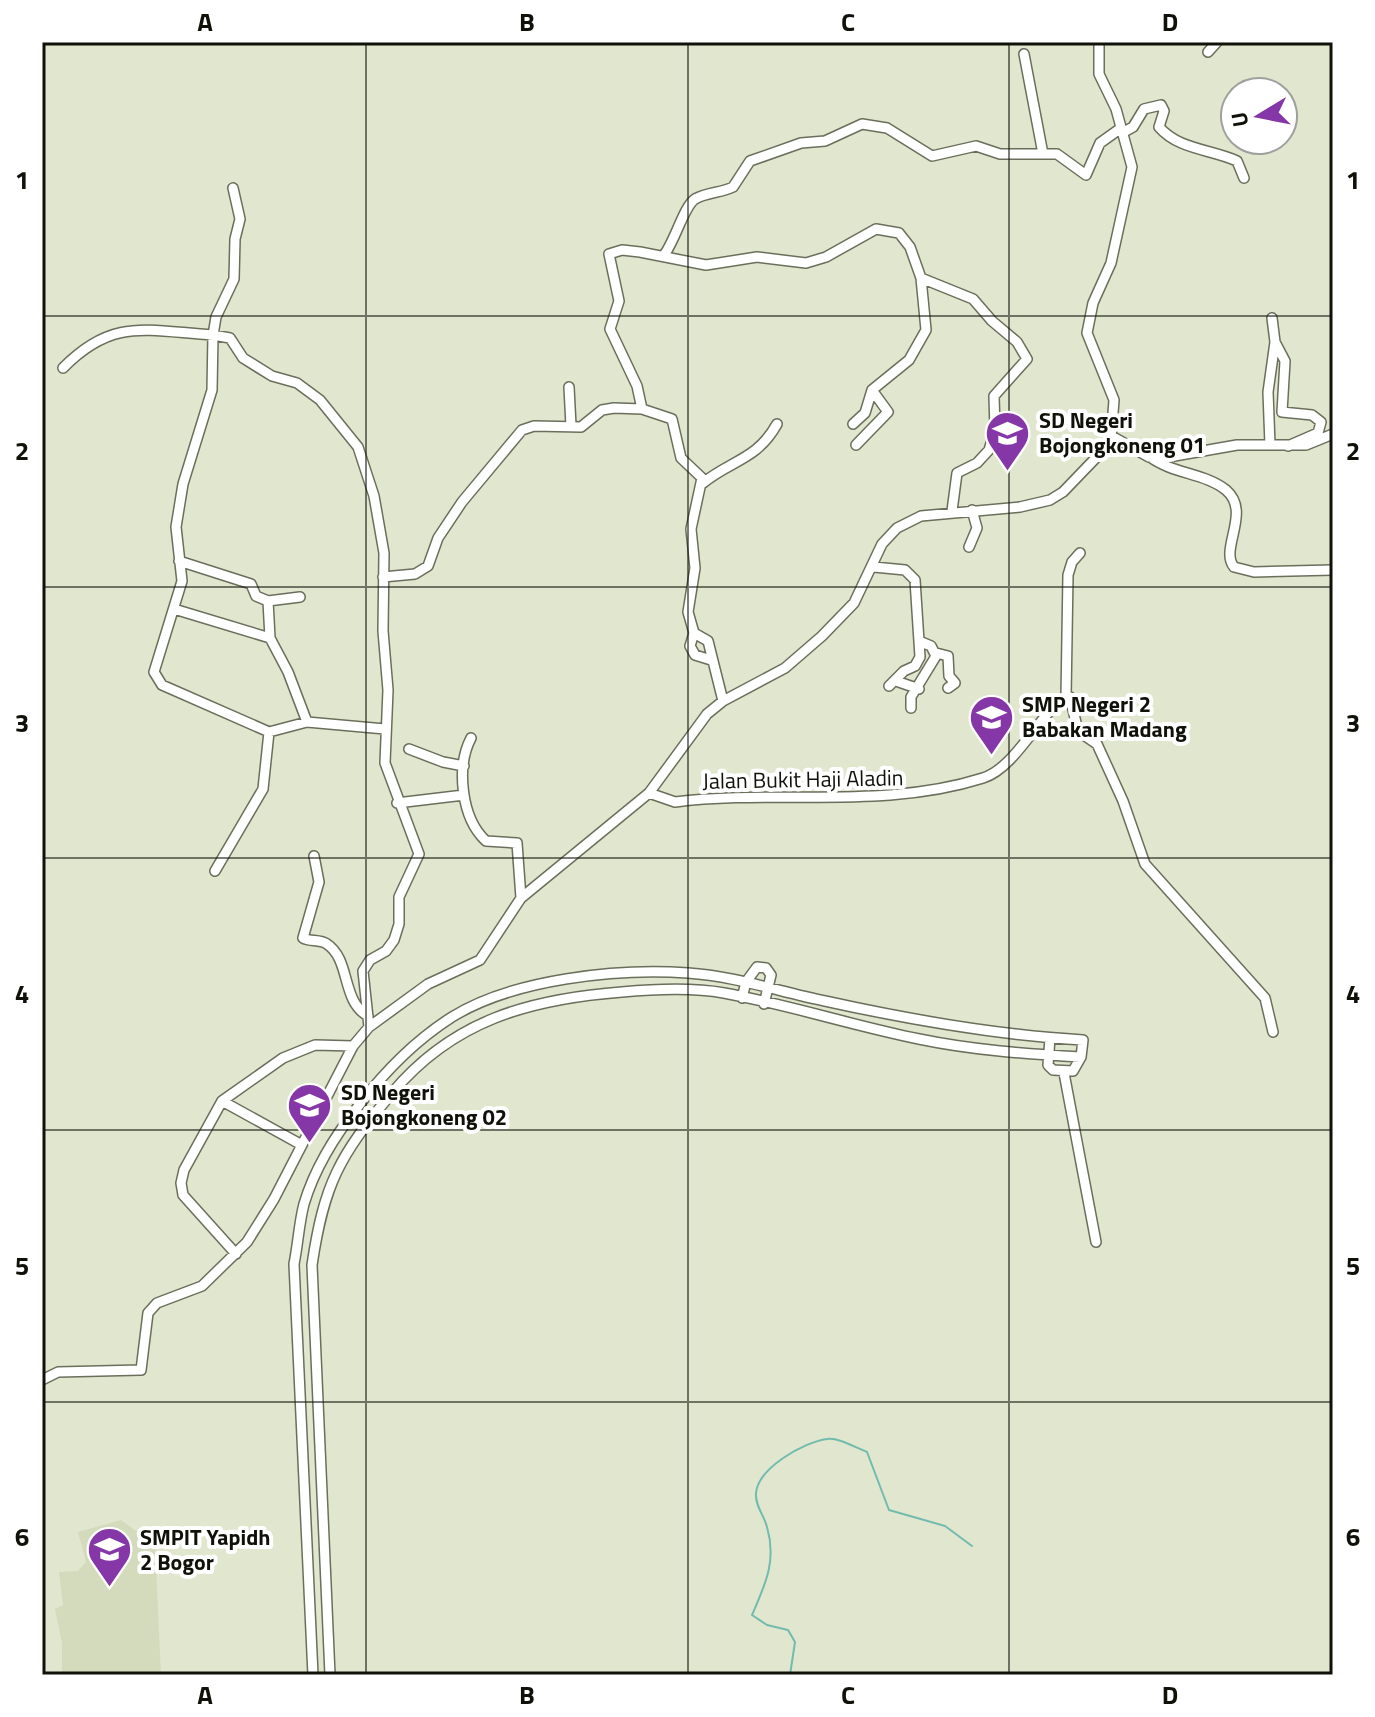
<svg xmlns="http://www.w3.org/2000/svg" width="1375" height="1717" font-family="'Titillium Web',sans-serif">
  <rect width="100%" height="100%" fill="#e1e6cf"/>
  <path fill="#d4dabc" d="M121 1520 155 1545 161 1675H62V1643L55 1609 63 1605 59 1572 78 1571 86 1562 78 1532Z"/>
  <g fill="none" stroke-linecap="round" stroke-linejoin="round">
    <path stroke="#73bbaf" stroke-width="2" d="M790 1675 795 1642 788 1630 767 1625 752 1615C765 1585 777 1561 767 1527 764 1515 755 1506 756 1493 758 1468 804 1442 827 1439 838 1437 856 1448 867 1452L889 1510 945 1526 972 1546"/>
    <defs>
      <path id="minor" d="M1099 42V74L1116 109 1132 167 1111 263 1093 303 1087 333 1114 400 1111 439
        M1208 52 1217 42
        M1024 54 1043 154
        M1122 133 1133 127 1144 109 1161 105 1164 111 1159 127C1179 150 1211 149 1237 161L1244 178
        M233 188 240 219 235 239 234 279 216 317 213 335 230 338 243 358 272 376 297 383 320 400 358 447 374 496 384 553 383 631 388 690 385 763 419 854 399 897V924L394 940 386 951 370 960 363 971 369 1027
        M664 255C675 241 684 206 695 199 707 192 721 193 733 187L750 161 801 143 825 141 862 124 887 128 932 156 976 146 1000 154H1057L1086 175 1100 143 1121 128
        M921 278 973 299 992 321 1017 342 1027 359 994 396 995 430 989 450 977 463 957 473 952 511
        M1275 342 1285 361 1282 412 1312 415 1321 422 1318 433 1288 446
        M63 368C113 317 147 331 213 335L212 390 183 484 176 527 182 581 154 672 162 685 269 732 307 722 385 729
        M569 387 571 426
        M642 409 637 386 610 329 619 301 609 254 622 250 640 252 706 265 757 257 806 263 826 257 876 229 899 233 910 247 921 278 926 330 909 360 872 390 865 413 853 424
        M856 445 888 412 872 390
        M1270 445 1268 392 1275 342 1272 318
        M1150 457C1173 474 1205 473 1226 490 1252 512 1219 549 1234 567L1254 572 1333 570
        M703 483C731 460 757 460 777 424
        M969 547 977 528 972 510
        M179 561 251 584 256 596 268 601
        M874 567 905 570 915 580 920 657 915 666 904 671 889 686
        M383 577 415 574 428 566 438 538 462 502 522 430 534 426 581 427 602 410 614 408 642 409 672 419 681 458 702 478 691 529 695 568 688 612 694 633 690 646 695 655 711 660
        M174 609 270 638 288 672 307 722
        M694 633 708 641 723 701
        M270 638 268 601 300 597
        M936 653 948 656 949 676 955 683 948 688
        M896 681 919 689
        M1066 697 1068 575 1072 562 1080 553
        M911 708V697L936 656 931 646 919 641
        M471 738C456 767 461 818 486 841L517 843 521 898
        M409 749 443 762 464 766
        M649 793 675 802C778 789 882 810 983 778 1019 767 1046 700 1070 697L1078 731 1097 744 1123 801 1145 864 1265 998 1273 1032
        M397 803 464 795
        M314 856 319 882 303 938C310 942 320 939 327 944 351 960 341 1001 368 1016
        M215 871 263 789 269 732
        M742 998 746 982 757 967 766 968 771 975 764 1004
        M1064 1073 1096 1242
        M222 1101 300 1144
        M236 1254 183 1195 181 1183 184 1170 222 1101 283 1058 315 1045 353 1046
        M42 1380 58 1372 141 1370 148 1313 157 1303 202 1286 247 1242 274 1199 353 1046 369 1027 428 984 480 960 521 898 649 793 707 714 723 701 785 668 822 636 854 603 882 544 897 528 921 516 1020 507 1050 500 1063 492 1115 438 1149 457 1163 458 1237 445H1306L1333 434
        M313 1675 294 1264C298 1244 299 1223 304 1204 315 1167 336 1134 360 1104 386 1070 416 1040 452 1017 513 979 618 968 688 973 735 976 780 992 825 1001 911 1020 995 1035 1083 1040L1081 1057 1073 1071 1053 1070 1048 1065 1050 1038
        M330 1675 312 1265C324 1184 339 1156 392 1093 453 1020 530 999 622 992 655 989 691 987 724 993 790 1005 854 1026 919 1039 972 1050 1027 1054 1081 1057"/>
    </defs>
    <use href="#minor" stroke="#6a6f5b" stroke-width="12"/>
    <use href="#minor" stroke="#fff" stroke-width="9"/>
  </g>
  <path fill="none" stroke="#10120a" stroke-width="2" stroke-opacity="0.55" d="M366 42V1675M688 42V1675M1009 42V1675M42 316H1333M42 587H1333M42 858H1333M42 1130H1333M42 1402H1333"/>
  <defs>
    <symbol id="school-pin" viewBox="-11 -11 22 30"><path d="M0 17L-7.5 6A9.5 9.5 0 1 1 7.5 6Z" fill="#8537a8" stroke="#fff"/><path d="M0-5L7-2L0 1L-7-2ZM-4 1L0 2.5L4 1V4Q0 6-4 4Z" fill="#fff"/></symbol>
  </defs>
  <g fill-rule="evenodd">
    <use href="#school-pin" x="982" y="408" width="51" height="69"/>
    <use href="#school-pin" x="966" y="692" width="51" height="69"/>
    <use href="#school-pin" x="284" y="1080" width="51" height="69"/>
    <use href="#school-pin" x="84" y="1524" width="51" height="69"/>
  </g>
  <g text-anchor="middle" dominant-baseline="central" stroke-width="8" stroke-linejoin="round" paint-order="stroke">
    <g font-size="22" font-weight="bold" fill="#10120a" stroke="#fff" text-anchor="start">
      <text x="1039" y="420">SD Negeri<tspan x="1039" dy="25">Bojongkoneng 01</tspan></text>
      <text x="1022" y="704">SMP Negeri 2<tspan x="1022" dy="25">Babakan Madang</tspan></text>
      <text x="341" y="1092">SD Negeri<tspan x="341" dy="25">Bojongkoneng 02</tspan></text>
      <text x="140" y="1537">SMPIT Yapidh<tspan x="140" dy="25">2 Bogor</tspan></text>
    </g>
    <g font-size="22" fill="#10120a" stroke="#fff">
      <text transform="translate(803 779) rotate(-1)">Jalan Bukit Haji Aladin</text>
    </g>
  </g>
  <rect width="1375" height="1717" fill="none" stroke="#ffffff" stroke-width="88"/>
  <g transform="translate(1259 116) rotate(260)"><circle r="38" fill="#ffffff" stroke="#9fa09d" stroke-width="2"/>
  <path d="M0-6L14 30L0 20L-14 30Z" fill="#8537a8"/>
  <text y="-12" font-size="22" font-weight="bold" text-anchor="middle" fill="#10120a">U</text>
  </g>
  <rect x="44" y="44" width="1287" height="1629" fill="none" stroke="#10120a" stroke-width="3"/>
  <g font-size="26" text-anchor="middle" font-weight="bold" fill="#10120a">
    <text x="205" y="31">A</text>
    <text x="527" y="31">B</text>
    <text x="848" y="31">C</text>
    <text x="1170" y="31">D</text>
    <text x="22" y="189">1</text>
    <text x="1353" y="189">1</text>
    <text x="22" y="460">2</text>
    <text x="1353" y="460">2</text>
    <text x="22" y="732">3</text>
    <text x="1353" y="732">3</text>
    <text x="22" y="1003">4</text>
    <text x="1353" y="1003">4</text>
    <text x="22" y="1275">5</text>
    <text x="1353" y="1275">5</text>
    <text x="22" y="1546">6</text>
    <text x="1353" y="1546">6</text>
    <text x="205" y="1704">A</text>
    <text x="527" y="1704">B</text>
    <text x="848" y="1704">C</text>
    <text x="1170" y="1704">D</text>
  </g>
</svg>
